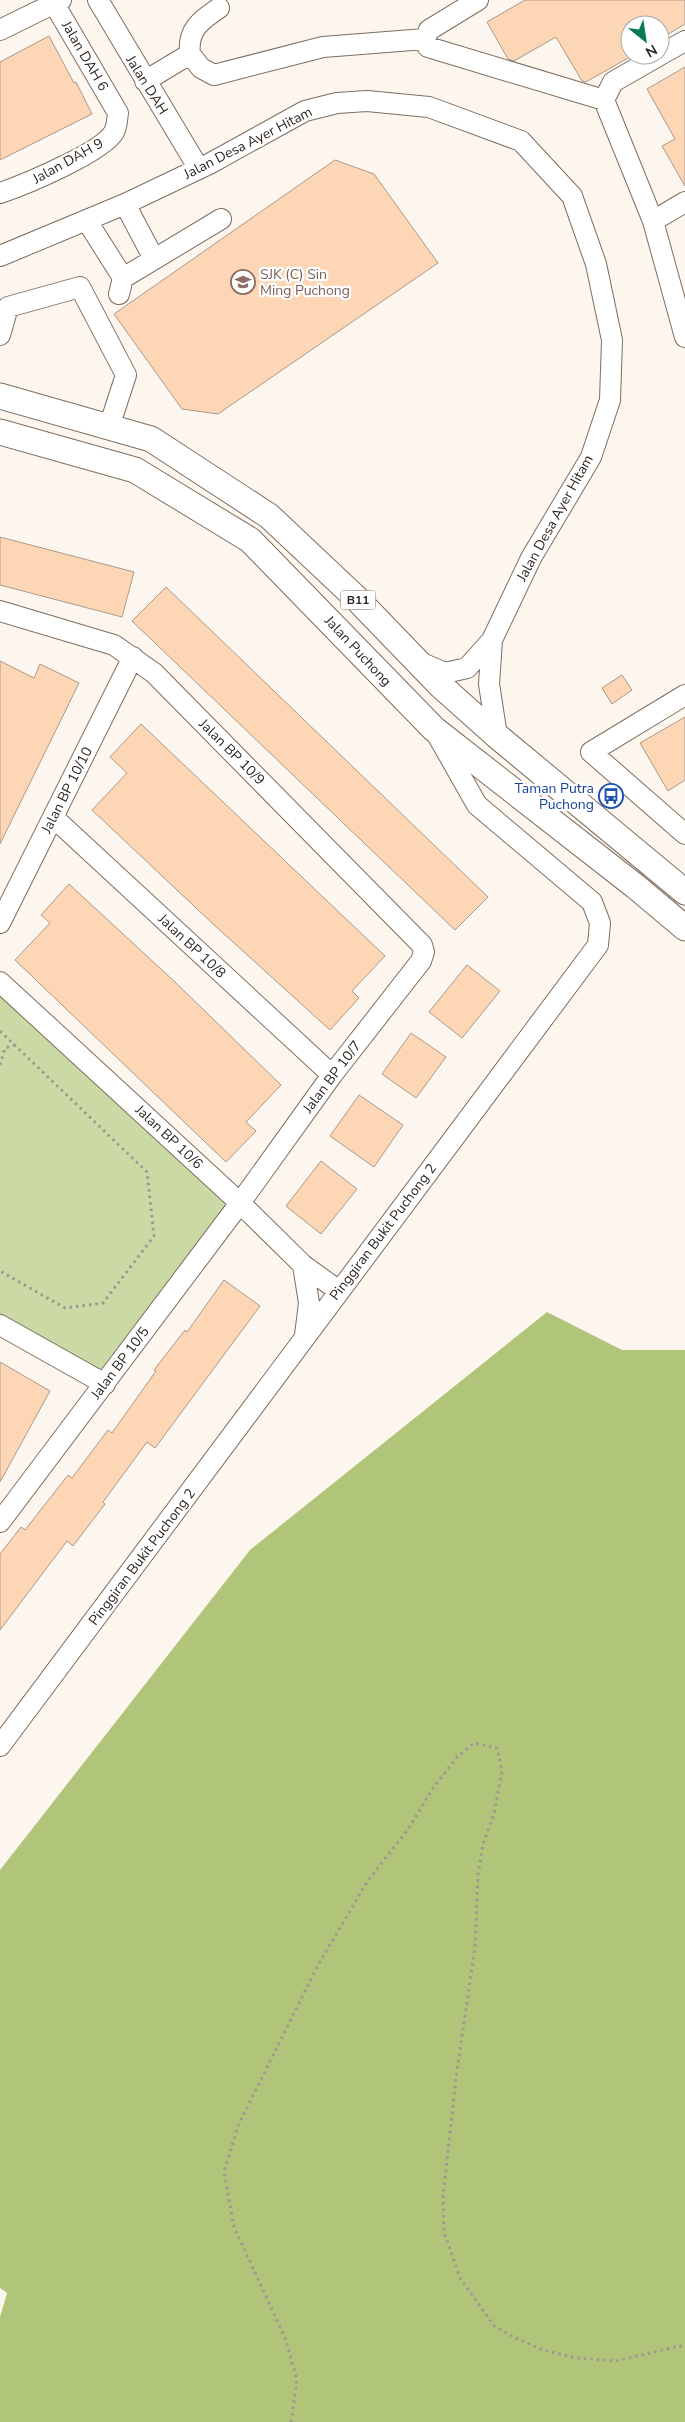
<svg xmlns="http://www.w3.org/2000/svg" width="685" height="2422" font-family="'Nunito Sans',sans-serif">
  <rect width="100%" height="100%" fill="#fdf6ef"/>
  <path fill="#cbdaa4" d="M0 983 240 1203 105 1384 0 1325Z"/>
  <path fill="#b1c57a" d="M547 1312 622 1350H685V2422H0V2317L7 2293 0 2288V1870L250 1550Z"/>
  <path fill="#fcd6b5" stroke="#ab998a" d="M525 0H685V24L660 39V25H630V57L586 82 582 81 556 37 514 61 508 59 487 22Z
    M49 36 74 83 76 82 92 114 0 160V62Z
    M685 67V186L662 146 675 139 647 89Z
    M335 160 374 174 438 263 218 414 182 409 114 314Z
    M0 537 134 572 122 617 0 585Z
    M166 587 488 897 455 930 132 621Z
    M0 661 34 678 40 664 79 683 0 844Z
    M622 675 632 690 612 704 602 688Z
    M685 717V780L668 791 640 743Z
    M141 724 385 956 352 991 359 998 330 1030 212 923 92 810 127 773 110 757Z
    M69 884 175 982 281 1085 246 1122 256 1131 226 1162 15 960 50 923 41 915Z
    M467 965 500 991 462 1038 429 1012Z
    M411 1033 446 1057 416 1098 382 1074Z
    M359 1095 403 1125 374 1167 330 1136Z
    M321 1161 357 1189 321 1234 286 1206Z
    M224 1280 260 1306 155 1448 147 1442 103 1502 105 1504 73 1546 67 1541 0 1630V1554L21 1527 25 1530 68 1475 72 1478 108 1430 112 1433 156 1371 154 1370 185 1330 187 1332Z
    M0 1362 50 1391 0 1482Z"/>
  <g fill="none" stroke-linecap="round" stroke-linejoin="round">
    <defs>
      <path id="minor" d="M98 0 199 169
        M478 0 429 30 425 39 428 47 604 100 653 221 685 337
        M0 30 61 0
        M190 54C187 30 201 20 219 8
        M660 55 685 41
        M145 81 190 54 201 68 214 75 323 47 425 39
        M604 100 613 82 660 55
        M0 193C24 185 103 152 114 132 117 127 117 119 118 113L52 0
        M125 204 154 259
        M87 221 123 278
        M653 221 685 202
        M0 256 125 204 209 164 305 111 337 103 367 101 429 107 521 141 572 196 596 264 612 340 610 400 591 457 531 558 492 640
        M119 294 123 278 221 219
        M0 335 8 307 80 287 126 375 109 427
        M0 611 114 645 154 673 422 945 424 952 421 961 332 1075 240 1203 0 1522
        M422 663 445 673 467 668 492 640 489 684 497 736
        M685 695 591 752 685 834
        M53 817 332 1075
        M0 923 133 657
        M0 982 240 1203 303 1265 339 1291
        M303 1265 309 1303 305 1335
        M0 1325 105 1384
        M0 1746 598 945 600 923 592 902 477 805 435 731"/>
      <path id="major" d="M0 396 151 439 269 516 355 597 441 686 497 736 685 892
        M0 432 135 470 250 540 434 729 635 886 685 928"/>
    </defs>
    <use href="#minor" stroke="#7e6e5f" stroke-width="22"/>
    <use href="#major" stroke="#7e6e5f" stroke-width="27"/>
    <path stroke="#9f9891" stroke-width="3" stroke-dasharray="2.5 4" stroke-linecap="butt" d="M0 1031 147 1172 154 1236 103 1303 65 1308 0 1271
      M0 1065 5 1048 15 1045
      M291 2422 297 2380 286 2340 234 2227 224 2172 238 2126 317 1967 367 1882 409 1828 433 1788 457 1757 474 1743 497 1748 502 1771 494 1814 483 1844 478 1875 475 1947 456 2078 443 2196 444 2232 460 2278 495 2327 520 2340 543 2350 576 2358 616 2361 679 2346 685 2347"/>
    <use href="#minor" stroke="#fff" stroke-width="20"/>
    <use href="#major" stroke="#fff" stroke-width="25"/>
  </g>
  <defs>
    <symbol id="school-ring" viewBox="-11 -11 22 22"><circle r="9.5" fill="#fff" stroke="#8d6e63" stroke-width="1.5"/><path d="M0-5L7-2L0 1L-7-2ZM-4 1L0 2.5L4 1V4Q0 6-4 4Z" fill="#8d6e63"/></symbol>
    <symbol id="bus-ring" viewBox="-11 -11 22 22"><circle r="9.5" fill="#fff" stroke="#1a4fb4" stroke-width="1.5"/><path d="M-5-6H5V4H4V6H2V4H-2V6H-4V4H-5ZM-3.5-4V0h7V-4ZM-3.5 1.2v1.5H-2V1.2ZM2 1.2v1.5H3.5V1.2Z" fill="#1a4fb4"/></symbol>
  </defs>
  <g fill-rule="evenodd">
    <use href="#school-ring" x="229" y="268" width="28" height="28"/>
    <use href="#bus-ring" x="597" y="782" width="28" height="28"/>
  </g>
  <g text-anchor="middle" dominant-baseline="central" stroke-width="4.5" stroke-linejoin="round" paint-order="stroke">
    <rect fill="#fff" stroke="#6d6864" stroke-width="1" x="340.5" y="590.5" width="35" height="19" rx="4"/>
    <g font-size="12" font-weight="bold" fill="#2e2721">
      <text x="358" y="600">B11</text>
    </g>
    <g font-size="14" fill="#2e2721" stroke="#fff">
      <text transform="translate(85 56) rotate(60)">Jalan DAH 6</text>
      <text transform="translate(147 85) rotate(58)">Jalan DAH</text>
      <text transform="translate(248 143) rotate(-27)">Jalan Desa Ayer Hitam</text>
      <text transform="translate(68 161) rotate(-29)">Jalan DAH 9</text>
      <text transform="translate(555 518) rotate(-61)">Jalan Desa Ayer Hitam</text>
      <text transform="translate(358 651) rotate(47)">Jalan Puchong</text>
      <text transform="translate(232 752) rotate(45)">Jalan BP 10/9</text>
      <text transform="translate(67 790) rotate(-63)">Jalan BP 10/10</text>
      <text transform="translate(192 946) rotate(43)">Jalan BP 10/8</text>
      <text transform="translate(332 1077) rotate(-53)">Jalan BP 10/7</text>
      <text transform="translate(169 1137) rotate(43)">Jalan BP 10/6</text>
      <text transform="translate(383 1232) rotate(-53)">Pinggiran Bukit Puchong 2</text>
      <text transform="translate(120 1363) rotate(-53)">Jalan BP 10/5</text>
      <text transform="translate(142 1557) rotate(-53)">Pinggiran Bukit Puchong 2</text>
    </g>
    <g font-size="14" fill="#785e54" stroke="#fff" text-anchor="start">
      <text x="260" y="274">SJK (C) Sin<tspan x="260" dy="16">Ming Puchong</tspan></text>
    </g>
    <g font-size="14" fill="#164399" stroke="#fff" text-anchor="end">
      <text x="594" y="788">Taman Putra<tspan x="594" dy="16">Puchong</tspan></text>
    </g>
  </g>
  <g transform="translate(645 40) rotate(150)"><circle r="24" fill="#ffffff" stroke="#aba9a6"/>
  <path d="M0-4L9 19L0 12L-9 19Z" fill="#0a7b56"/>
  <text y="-8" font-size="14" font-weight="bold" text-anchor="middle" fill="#2e2721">N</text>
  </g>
</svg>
